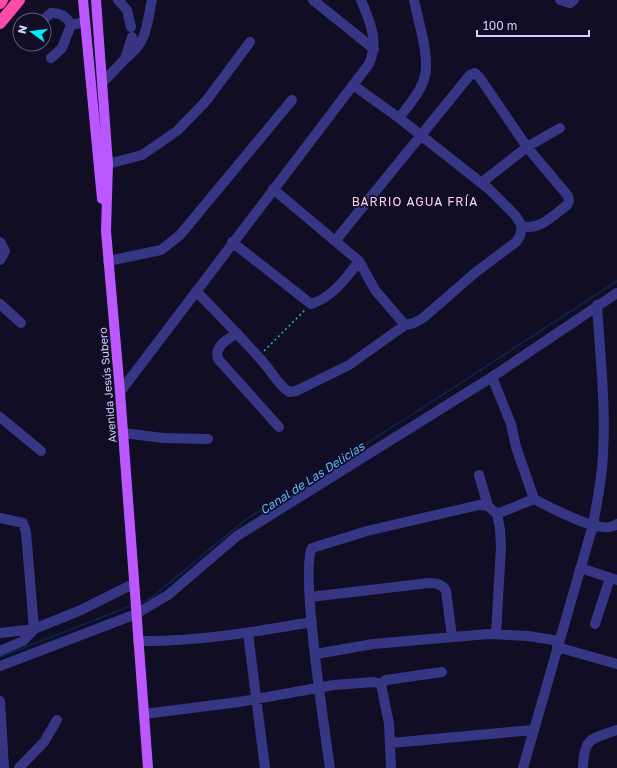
<svg xmlns="http://www.w3.org/2000/svg" width="617" height="768" font-family="'Golos Text',sans-serif">
  <rect width="100%" height="100%" fill="#100d24"/>
  <g fill="none" stroke-linecap="round" stroke-linejoin="round">
    <path stroke="#092247" stroke-width="2" d="M139 603 151 598 244 521 419 410 617 281
      M0 657 133 605"/>
    <path stroke="#28bbac" stroke-width="1.5" stroke-dasharray="2 3" stroke-linecap="butt" d="M264 351 305 310"/>
    <path stroke="#363685" stroke-width="10" d="M118 0 127 10 131 27
      M313 0 374 49
      M560 0 570 3 574 0
      M44 19 51 13C61 13 66 16 71 25
      M51 58 62 48 71 25 85 22
      M125 59C148 41 146 27 152 0
      M103 82 125 59 132 37
      M399 118C408 106 420 93 424 79 431 59 418 21 414 0
      M108 164 142 155 177 131 206 101 250 42
      M481 183 527 147 560 128
      M273 189 359 261 375 290 405 325
      M335 241 470 75 475 73 480 78 527 147 568 196 569 201 567 205C554 215 539 231 522 226
      M0 242 5 251 0 260
      M232 242 311 304C333 297 346 278 359 261
      M108 261 161 250 180 235 292 100
      M196 291C219 315 242 338 263 362 272 372 278 385 289 392L296 391 349 365 405 325 414 323 423 318 476 272 516 242 520 236 522 226 515 215 489 189 399 118 353 85
      M0 304 21 323
      M237 333C227 340 214 346 218 359L279 427
      M492 377 511 424 516 447 534 499C550 507 603 537 617 524
      M120 392 369 64C379 41 370 22 361 0
      M0 417 41 451
      M123 433 163 438 208 439
      M479 475 488 506 497 514 500 529 501 547 496 634
      M497 514 534 499
      M0 518 23 523 26 532 34 629 23 641 0 651
      M580 568 617 580
      M310 597 429 583C436 583 443 584 446 591L452 637
      M595 624 610 578
      M0 633 34 629 81 610 133 584
      M248 633 265 768
      M138 641C196 642 254 632 312 622
      M557 647 617 664
      M316 654 373 644 488 634 528 636 559 641
      M0 666 136 614 168 595 237 536 492 377 617 293
      M381 684 389 724 391 768
      M0 701 4 768
      M144 714 239 702 334 685 374 682 381 684 386 680 442 672
      M391 743 533 730
      M19 768 44 742 57 720
      M330 768C325 733 300 570 312 548L367 531 479 505 488 506
      M523 768 593 525C597 502 602 479 603 455 606 405 600 355 597 305
      M583 768C584 737 591 739 617 730"/>
    <path stroke="#ba57ff" stroke-width="10" d="M83 0 102 199
      M96 0 108 164 106 231 120 392 148 768"/>
    <path stroke="#ff4ba8" stroke-width="12" d="M0 3 2 0
      M0 23 19 0"/>
  </g>
  <g text-anchor="middle" dominant-baseline="central" stroke-width="3.5" stroke-linejoin="round" paint-order="stroke">
    <g font-size="11" fill="#d4d0ff" stroke="#100d24">
      <text transform="translate(107 385) rotate(-95)">Avenida Jesús Subero</text>
    </g>
    <g font-size="12" letter-spacing="1" fill="#ffd2f0" stroke="#100d24">
      <text x="415" y="201">BARRIO AGUA FRÍA</text>
    </g>
    <g font-size="12" font-style="italic" fill="#5ebbff" stroke="#100d24">
      <text transform="translate(312 478) rotate(-33)">Canal de Las Delicias</text>
    </g>
  </g>
  <g transform="translate(32 32) rotate(284)"><circle r="19" fill="#100d24" stroke="#5e5b7c"/>
  <path d="M0-3L7 15L0 10L-7 15Z" fill="#00ecfb"/>
  <text y="-6" font-size="11" font-weight="bold" text-anchor="middle" fill="#d4d0ff">N</text>
  </g>
  <path d="M477 30v6h112v-6" fill="none" stroke="#d4d0ff" stroke-width="2"/>
  <text x="483" y="30" font-size="12" fill="#d4d0ff" stroke="#100d24" stroke-width="3" paint-order="stroke">100 m</text>
</svg>
